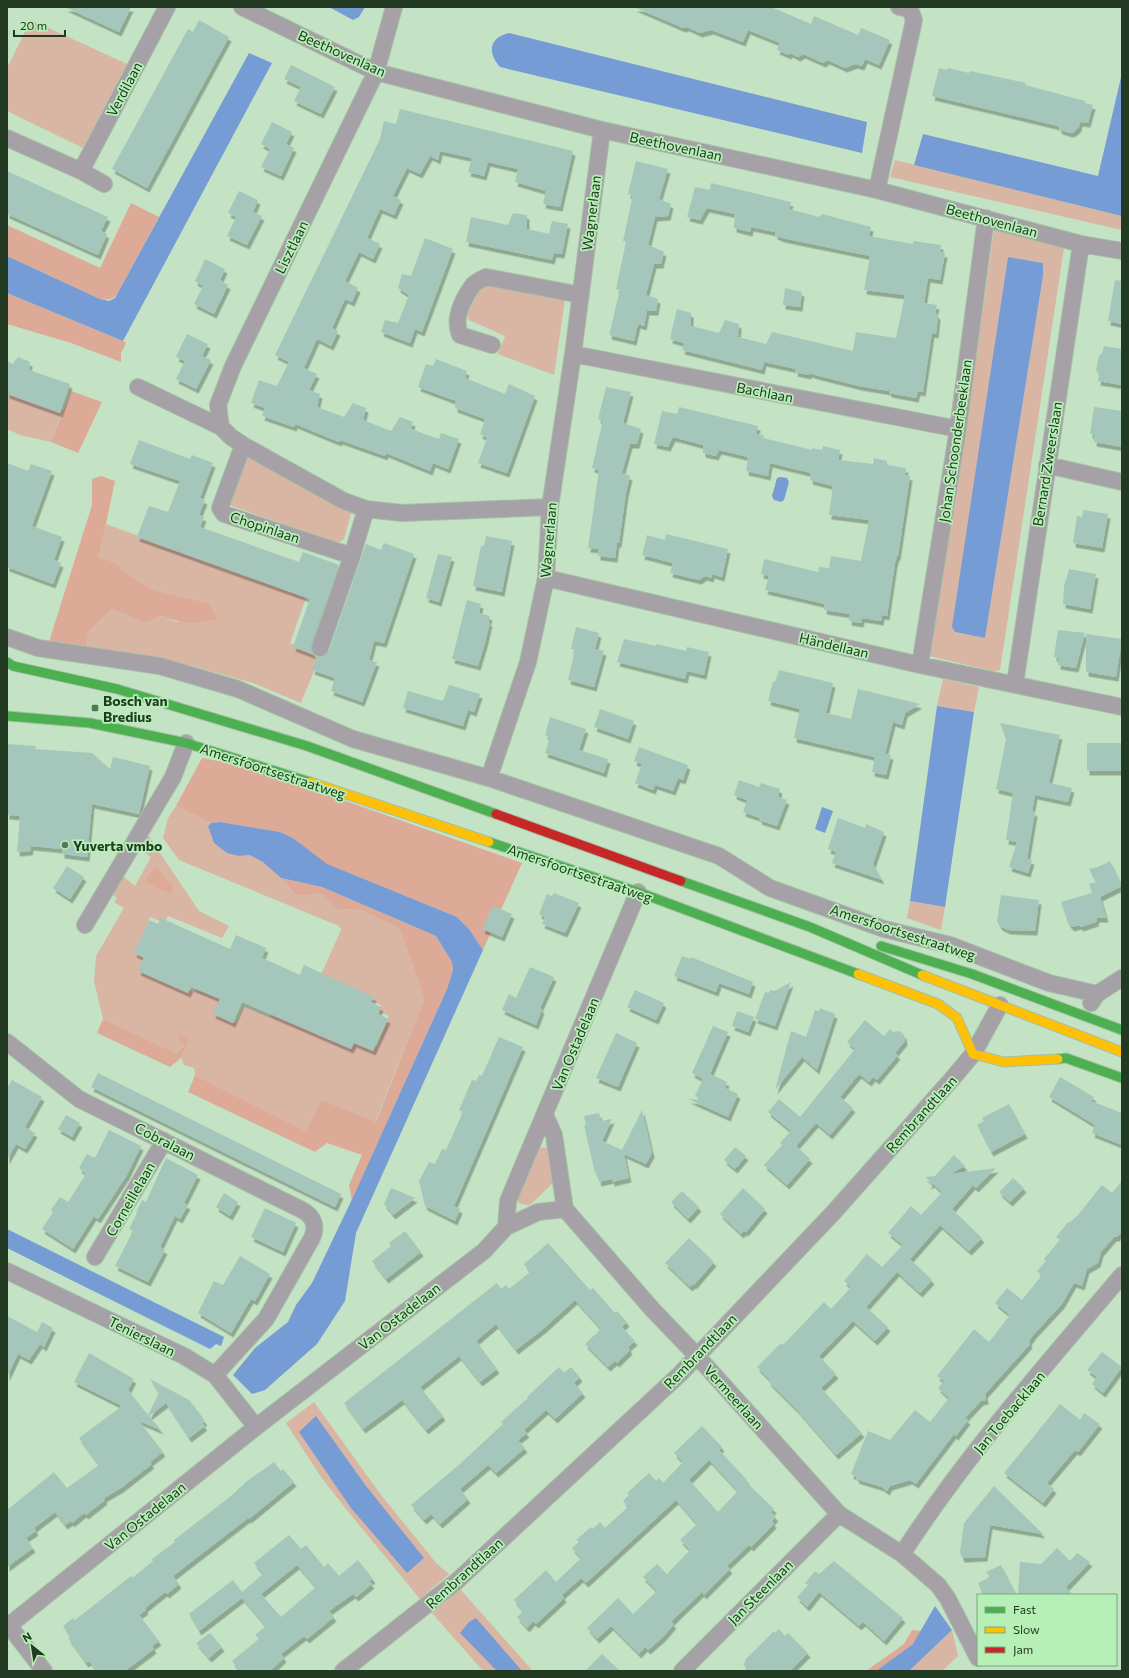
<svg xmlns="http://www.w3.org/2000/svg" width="1129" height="1678" font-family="Commissioner,sans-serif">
  <defs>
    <filter id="shadow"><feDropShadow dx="2.5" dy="4.5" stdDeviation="0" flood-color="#0004"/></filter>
  </defs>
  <rect width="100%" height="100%" fill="#c3e3c4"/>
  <path fill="#d9b5a4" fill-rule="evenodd" d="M31 20 127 64 83 148 7 111V68Z
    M895 160 1122 216V230L890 177Z
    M994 229 1065 241 1000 670 993 671 929 656 985 296ZM1008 257 1043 263V276L985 638 955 632Z
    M488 284 565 299 554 375 498 354 505 336 469 320 467 315 478 289Z
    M7 390 63 410 51 442 20 435 7 429Z
    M247 455 352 510 344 539 338 543 229 505Z
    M106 524 306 598 290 643 321 654 301 703 253 683 189 665 87 648 88 632 112 609 145 623 161 616 177 622 208 603 154 590 126 573 114 562 99 557Z
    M943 679 979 687 974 712 937 706Z
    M176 806 211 823 208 826 239 856C243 856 248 854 251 855 270 861 284 882 296 896L322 894 337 909 361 910 400 929 424 999 375 1123 321 1100 306 1131 195 1075 194 1068 184 1065 181 1058 189 1041 176 1053 103 1019 94 981 96 956 124 908 114 902 117 898 110 893 123 876 135 886 151 857 139 849 148 835 199 911 229 926 222 938 168 916 165 923 150 917 136 951 145 955 139 969 194 992 197 984 223 995 215 1014 236 1023 244 1006 270 1017 273 1012 353 1045 356 1038 377 1046 389 1016 378 1011 381 1005 319 979 341 930 339 926 179 860 163 838 168 818Z
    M910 901 945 907 941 930 907 918Z
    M549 1147 554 1182 530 1205 520 1204 516 1197 538 1148Z
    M314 1402 381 1495 437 1564 449 1574 420 1599 346 1509 321 1477 286 1423Z
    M460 1589 533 1671H483L432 1613Z
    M952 1630 958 1656 942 1671H909Z"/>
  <path fill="#deaa98" d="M131 203 159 217 121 287C115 298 113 301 100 299L7 256V225L100 268Z
    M7 293 123 341 126 343 121 353V362L71 343 7 324Z
    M71 391 102 402 78 453 51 442Z
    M101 476 115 481 99 557 114 562 126 573 154 590 208 603 218 619C196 624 183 624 161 616L145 623 112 609 88 632 87 648 60 642H49L92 505V479Z
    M202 758 246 766 522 863 483 950 469 929 457 917 326 864 293 838 280 832 220 822 211 823 176 806Z
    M155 866 174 888 171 894 145 882Z
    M281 878 322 887 436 936 452 962 453 970 447 989 352 1201 349 1185 362 1155 327 1143 315 1152 188 1092 195 1075 306 1131 321 1100 376 1122 424 999 400 929 361 910 337 909 322 894 296 896Z
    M103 1019 176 1053 184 1046 178 1039 181 1034 189 1041 181 1058 170 1067 97 1033Z
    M912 1630 921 1631 913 1644 876 1671H866L904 1644Z"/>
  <path fill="#759cd4" d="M329 7H365L359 17 353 20Z
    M509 33 867 122 862 153 500 67C488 53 488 38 509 33Z
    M249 53 272 63 123 341 7 293V256L100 299 109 301 115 298Z
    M1122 73V216L914 165 923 134 1098 176Z
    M1008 257 1043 263V276L985 638 955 632 952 627Z
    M780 477 787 478 789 482 784 500 781 502 774 500 772 496 777 478Z
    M937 706 974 712 945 907 910 901Z
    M822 807 833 811 825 833 815 829Z
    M220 822 280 832 293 838 327 864 457 917 469 929 483 950 356 1233 345 1301 317 1344 265 1390 252 1394 233 1375 255 1348 288 1322 296 1305 312 1283 356 1191 447 989 453 970 452 962 436 936 322 887 281 878 263 862 250 855 239 856 227 853 214 843 208 826 211 823Z
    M7 1229 224 1337 221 1346 216 1344 210 1349 7 1248Z
    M316 1416 366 1486 424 1558 407 1573 351 1508 299 1432Z
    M935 1606 952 1630 909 1671H876L913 1644Z
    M476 1618 522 1671H497L460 1633 469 1622Z"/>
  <path fill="#a4c6bb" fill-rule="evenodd" filter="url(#shadow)" d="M65 7H131L119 32Z
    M634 7H771L811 24 814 16 858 35 861 28 890 40 879 65 865 59 862 66 855 64 845 68 827 60 823 63 803 54 798 57 790 53 789 55 777 50 780 43 748 30 743 42 711 30 700 33 687 27 683 28Z
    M199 20 229 37 147 188 112 169 188 29 193 32Z
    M291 65 335 87 321 114 294 101 301 87 284 79Z
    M939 68 947 70 948 68 969 73 970 71 1026 83 1025 85 1085 101V103L1093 105 1088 123 1080 122 1079 127 1074 132 1070 133 1060 130 1058 126 932 96Z
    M400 109 573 151 560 207 543 204 546 191 515 182 518 169 488 162 484 176 468 172 472 158 440 151 438 160 430 156 420 174 407 168 393 196 401 200 394 215 380 209 367 238 380 244 373 259 359 252 345 281 358 288 352 302 345 299 332 328 338 331 331 346 317 339 304 368 317 374 309 390 320 394 317 407 344 417 353 403 366 408 363 420 391 431 400 417 413 422 411 429 439 439 441 433 459 439 448 469 433 463 430 471 386 453 385 456 340 440 339 442 295 424 294 427 262 416 265 408 251 403 259 380 277 386 289 362 275 355 380 139 384 121 396 124Z
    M272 122 292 132 286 144 294 148 281 176 261 167 270 149 261 144Z
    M636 161 668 169 659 199 671 204 668 216 655 217 648 245 664 252 661 264H654L646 295 658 299 656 311H647L644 326 638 324 634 341 609 335 620 290 616 289 626 242 623 241 633 195 628 194Z
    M7 171 108 217 101 231 107 234 98 255 7 214Z
    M711 183 791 202 789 209 819 217 822 214 871 227 869 236 913 244V241L941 245 940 252 945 253 940 280 928 278 924 303 937 305 935 312 938 316 936 334 932 333 923 392 918 391 916 398 889 393V391L859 386 819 376 809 373V375L795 372 796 369 764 362 762 370 682 350 684 343 670 339 677 309 691 313V326L719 333 725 320 739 324 738 337 766 344 772 332 853 351 856 332 896 338 905 295 864 290 870 256 782 238 775 235V232L751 227 750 232 734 228 735 214 707 208 700 220 687 217 695 187 710 190Z
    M239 191 258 200 253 212 262 216 247 245 227 236 236 217 228 213Z
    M513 213 527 215V229L549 234 552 221 568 224 562 254 554 253 552 260 466 242 471 217 508 225Z
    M425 238 453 249 422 332 415 329 410 343 381 332 385 320 398 323 409 295 398 288 402 274 411 276Z
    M205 259 225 269 220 280 228 285 214 314 194 304 203 286 195 281Z
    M1115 280 1122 281V324L1108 321Z
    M785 288 802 292 800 307 783 305Z
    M187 334 208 344 202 356 211 360 196 389 176 379 185 361 176 357Z
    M1104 346 1122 349V385L1098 381 1099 374 1096 370 1099 356 1102 353Z
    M18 357 30 362 29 370 70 384 60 413 7 394V361L13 364Z
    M436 359 467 371 465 378 505 394 509 384 535 396 507 473 478 463 487 438 480 434 485 419 455 408 456 401 418 387 426 364 433 366Z
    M606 387 631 392 623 423 641 429 637 444H630L622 473 630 476 626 493 619 543H617L615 558 598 556V549L588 548 599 470 592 468 603 420 598 419Z
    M679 407 758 426 756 434 764 435 763 438 812 450V448L822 450 823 446 840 450 838 460 873 464 874 458 887 461V465L906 468 905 475 910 476 898 556H897L895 563 887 616 882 615 881 621 862 618 861 623 849 621 850 614 824 610 825 604 765 590 769 576 761 574 764 559 818 572 819 567 829 568 831 556 861 561 869 520 829 515 833 486 810 480 811 473 770 463 768 476 746 471 748 457 719 450 716 456 703 453V445L673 437 668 447 654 444 662 411 677 414Z
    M1094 407 1122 411V447L1094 442 1095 435 1090 434Z
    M139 440 190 459 192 455 213 463 200 498 205 500 199 515 204 517 200 527 299 562 303 552 339 565 311 645V650L314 655 293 647 310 599 137 537 149 506 168 512 180 481 130 464Z
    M7 463 28 471 31 464 52 471 32 526 62 537 54 560 61 563 53 584 7 567Z
    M1083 510 1108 514 1102 548 1073 543 1077 516 1082 517Z
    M666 534 728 549 722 577 712 574 711 578 705 576 699 580 670 573 673 563 642 555 647 535 665 540Z
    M486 536 512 541 502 592 473 586 481 546H484Z
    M384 543 414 554 384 643 374 641 369 660 377 662 362 702 331 691 335 678 312 670 317 657H322L329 651 366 544 381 550Z
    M438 554 452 557 439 602 426 598Z
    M1069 569 1096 574 1090 609 1063 604 1064 586Z
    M467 600 481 604 479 613 490 616 488 622H490L485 643 478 666 452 659Z
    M576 627 599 633 595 649 604 651 594 687 568 680 575 650 571 649Z
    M1058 630 1085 633 1076 668 1058 665 1059 657H1054Z
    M1086 634 1122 639 1116 677 1086 672Z
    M624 639 656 646V644L686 651 687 647 709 652 704 675 687 671 685 679 617 662Z
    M779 670 833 683 826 713 851 719 858 689 920 704 905 713 902 725 893 722 885 754 891 755 886 775 872 772 875 757 794 738 800 709 768 701 773 682H775Z
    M449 685 480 694 474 712 468 710 463 726 403 708 408 691 443 701Z
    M600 709 634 721 628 739 594 727Z
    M550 717 586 729 579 750 608 759 604 773 545 753 550 737 545 735Z
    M1000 723 1060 735 1049 783 1072 788 1068 802 1035 795 1032 811 1035 812 1027 859 1032 860 1028 873 1009 867 1017 842 1006 840 1013 793 996 789 1006 739Z
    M1087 743H1122V771H1087Z
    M7 744 36 746 35 749 92 753 110 769 113 757 150 766 139 814 92 804 87 857 62 854V849L31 846 30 851 17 852 20 816 7 815Z
    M639 747 688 765 683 780 678 778 673 791 655 785 653 790 635 783 642 764 634 761Z
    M739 780 759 787 761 783 780 789 778 797 787 800 777 826 759 820 760 818 743 812 747 800 734 795Z
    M838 818 865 828 866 824 884 832 873 864 882 880 832 863 836 852 828 849Z
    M1110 861 1122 886 1100 897 1106 918H1097L1096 922 1081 927 1079 925 1072 927 1068 923 1061 902 1092 893 1089 884 1096 882 1089 869 1098 867Z
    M67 866 84 877 70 899 53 888Z
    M554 893 579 903 565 933 542 924 545 917 539 914 547 894 552 896Z
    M1001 895 1039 900 1035 931 1008 930 1000 926 997 921Z
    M493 906 512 914 502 937 482 929Z
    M161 918 230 949 236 935 266 948 262 958 300 975 304 965 374 997 371 1002 381 1007 378 1014 388 1019 373 1051 354 1043 351 1049 242 1002 233 1023 213 1014 220 999 191 987 188 993 138 971 144 958 134 953 142 936 149 920 158 924Z
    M682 956 691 959V957L753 982 749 994 719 983 716 992 674 976Z
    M530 967 554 977 540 1008 542 1009 536 1025 502 1010 509 994 516 998Z
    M791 982 775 1026 755 1019 765 992 769 993 770 990 775 991Z
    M635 990 664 1003 656 1020 627 1007Z
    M820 1008 835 1014 817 1070 802 1057 775 1090 791 1031 806 1037 815 1010 819 1011Z
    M737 1011 754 1017 748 1032 732 1026Z
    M865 1020 884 1036 890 1029 893 1032 900 1031 904 1035 905 1041 895 1053 898 1055 877 1080 873 1077 869 1082 859 1074 840 1097 853 1108 830 1135 816 1123 796 1146 810 1159 787 1185 764 1165 782 1145 780 1143 791 1131 768 1112 779 1099 800 1117 855 1049 847 1042Z
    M713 1026 728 1032 710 1074 727 1082 725 1088 738 1094 728 1117 688 1099 702 1100 695 1096 703 1079 692 1073Z
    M616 1033 637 1043 618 1087 596 1078Z
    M499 1037 523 1047 454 1206 460 1209 455 1221 425 1206 419 1181 429 1162 435 1164 442 1149 446 1150 463 1112 459 1110 472 1080 476 1081 479 1075 482 1076Z
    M98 1073 341 1194 335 1207 91 1087Z
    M1060 1077 1094 1097 1091 1101 1122 1113V1145L1092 1133 1095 1125 1049 1097Z
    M12 1080 42 1097 25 1127 35 1133 25 1149 16 1144 7 1160V1088Z
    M1009 1104 1025 1134 991 1152 977 1125 984 1121 982 1118Z
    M642 1110 652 1153 646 1164 624 1154 629 1178 612 1182V1179L599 1182 597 1172 595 1173 584 1125H586L584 1116 599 1113 601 1121 612 1119 602 1141 622 1150Z
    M66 1115 80 1123 72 1137 58 1129Z
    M109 1130 141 1146 127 1175 98 1219 94 1216 73 1249 42 1229 53 1212 51 1210 60 1197 68 1202 86 1174 79 1168 87 1154 95 1158Z
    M735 1147 746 1156 735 1169 724 1160Z
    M954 1155 965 1166 950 1174 996 1168 976 1188 973 1185 952 1209 982 1238 969 1251 940 1225 910 1259 932 1280 920 1293 897 1272 866 1307 888 1327 875 1341 853 1321 819 1356 836 1374 821 1388 862 1433 836 1455 798 1411 768 1381 770 1380 757 1367 781 1343 783 1345 824 1302 831 1309 851 1287 844 1281 867 1254 882 1267 903 1245 888 1233 911 1206 921 1215 942 1192 932 1183 929 1185 930 1181 925 1177 935 1176Z
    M166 1158 198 1175 184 1203 188 1205 180 1219 175 1216 160 1247 165 1250 148 1282 115 1266 133 1231 129 1229 137 1213H136L142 1200 146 1202Z
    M1013 1178 1024 1188 1010 1202 999 1192Z
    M1122 1181V1231L1117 1237H1114L1101 1252 1098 1263 1087 1269 1082 1286 1074 1283 1062 1304 1034 1334 1029 1341 1030 1344 985 1394 986 1400 981 1401 965 1418 968 1420 956 1436 954 1434 916 1484 910 1480 890 1486 887 1491 882 1487 856 1479 857 1477 851 1474 868 1431 890 1440 915 1410 930 1422 949 1398 938 1388 944 1381 937 1376 963 1343 974 1329 989 1342 1010 1315 995 1303 1007 1288 1022 1300 1042 1275 1037 1271 1046 1261 1044 1259 1060 1240 1056 1237 1068 1222 1069 1223 1078 1215 1102 1185 1112 1193Z
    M391 1188 415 1198 393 1215 384 1204Z
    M743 1188 765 1209 746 1232 744 1231 741 1234 720 1214Z
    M682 1191 699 1207 688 1219 671 1202Z
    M224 1193 238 1202 230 1216 216 1207Z
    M265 1208 296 1223 283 1252 251 1237Z
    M405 1231 421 1252 386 1279 372 1261 391 1246 389 1243Z
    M689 1238 714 1262 694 1285 693 1284 690 1287 665 1263Z
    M548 1243 590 1290 593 1288 615 1313 617 1311 627 1322 622 1327 635 1341 628 1347 630 1350 617 1363 615 1361 608 1367 585 1344 601 1329 575 1300 543 1329 516 1350 496 1324 476 1341 497 1369 480 1382 459 1356 420 1387 443 1416 426 1430 402 1400 363 1429 344 1403 497 1283 501 1289 506 1285 509 1289 530 1272 524 1264Z
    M240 1256 270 1274 255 1301 251 1299 231 1333 198 1313 214 1281 223 1285Z
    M7 1316 37 1332 42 1322 53 1328 44 1347 40 1344 29 1360 18 1354 7 1377Z
    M1102 1352 1122 1367 1103 1393 1092 1384 1097 1377 1087 1370Z
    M89 1353 134 1379 128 1390 148 1415 159 1393 150 1379 189 1400 201 1415 200 1416 205 1421 202 1423 205 1426 189 1438 166 1403 149 1416 161 1430 139 1421 163 1452 150 1462 152 1464 121 1488 104 1498 105 1500 86 1515 84 1513 72 1523 71 1521 65 1525 55 1512 34 1528 36 1531 26 1538 33 1548 7 1567V1510L54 1472 67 1488 99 1465 79 1438 122 1406 74 1382Z
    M559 1367 564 1373 571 1367 580 1377 574 1383 583 1393 555 1419 546 1410 524 1430 527 1433 518 1440 525 1448 496 1473 488 1465 460 1489 468 1499 440 1524 431 1514 424 1520 411 1505 460 1464 503 1424 501 1422 528 1398 527 1397Z
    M1060 1404 1080 1420 1084 1413 1100 1424 1078 1452 1075 1450 1047 1483 1054 1489 1043 1503 1004 1473Z
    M702 1426 722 1447 719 1450 747 1480 745 1481 774 1509 771 1512 776 1517 772 1521 774 1524 751 1547 749 1545 727 1566 730 1569 704 1595 702 1592 678 1615 671 1622 674 1624 663 1637 648 1650 645 1647 639 1654 611 1626 597 1639 587 1628 618 1598 633 1614 657 1591 643 1577 657 1564 667 1574 690 1550 680 1540 697 1524 676 1500 586 1583 581 1578 562 1595 564 1598 536 1624 533 1621 527 1628 517 1617 523 1611 514 1600 546 1570 556 1582 581 1558 572 1548 579 1542 576 1540 591 1527 593 1529 600 1522 605 1528 628 1507 623 1501 629 1495 627 1493 649 1473 656 1481 659 1478 663 1483 683 1462 674 1453ZM709 1460 738 1491 718 1512 689 1480Z
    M274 1462 281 1471 283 1469 294 1482 249 1519 248 1518 173 1576 179 1584 167 1594 165 1592 145 1608 146 1610 139 1615 159 1641 152 1646 154 1649 125 1671H96L89 1661 86 1663 68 1638 70 1636 63 1626 73 1618 75 1620 131 1576 132 1578 153 1561 152 1559 175 1542 174 1540 231 1496 247 1481Z
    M994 1486 1043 1534 990 1525 985 1557 962 1558 960 1552 964 1523Z
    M289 1535 301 1549 306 1545 324 1567 328 1563 339 1576 358 1560 373 1579 369 1581 372 1584 356 1597 353 1594 329 1611 334 1617 307 1639 304 1636 281 1654 284 1658 270 1671H240L232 1661 259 1639 255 1635 266 1626 242 1598 199 1631 189 1614 233 1580 242 1592 263 1574 254 1563ZM297 1565 316 1587 281 1617 261 1594Z
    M1057 1548 1070 1561 1077 1553 1090 1562 1066 1587 1073 1595H1018L1020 1562 1041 1564Z
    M834 1561 903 1618 884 1641 863 1622 859 1626 819 1592 807 1607 797 1597 808 1585 805 1583 815 1571 819 1574Z
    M1001 1565 1016 1595H983L978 1583 990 1577 986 1572Z
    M779 1629 785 1636 788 1633 808 1653 790 1671H749L743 1664 746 1661 745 1660 774 1631 775 1633Z
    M210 1633 222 1647 209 1658 196 1643Z
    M602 1654 620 1671H585Z"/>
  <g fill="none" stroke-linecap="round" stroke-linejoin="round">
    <defs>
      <path id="street" d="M242 7 376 72 602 130 877 190 1081 244 1122 251
        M7 138 81 171 104 184
        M81 171 167 7
        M877 190 914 20 910 9 899 7
        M492 345 460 335C453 319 463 299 473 285 476 282 482 279 486 277L581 295
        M573 354 958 429
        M138 387 221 427 231 437 243 445 344 501 366 509 402 513 550 507
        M221 427 218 405 233 366 376 72 394 7
        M243 445 220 508 224 514 352 556
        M1047 465 1122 482
        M546 578 920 665 1122 707
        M7 637 38 648 160 666 238 689 353 739 489 778 719 856 770 888 884 929 950 945 1049 983 1097 994
        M320 648 352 556 366 509
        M920 665 958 429 986 218
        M1015 684 1081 244
        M489 778 528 662 546 578 550 507 573 354 602 130
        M85 925 173 777 186 743
        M1091 1003 1097 994 1122 978
        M7 1042 79 1099 302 1210C314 1216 317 1227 312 1238L266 1319 215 1375
        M545 1115 554 1135 565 1209 652 1309 697 1356 839 1514 902 1554 938 1585 948 1599 978 1658
        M506 1227 538 1212 565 1209
        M95 1257 164 1141
        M7 1271 184 1356 215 1375 256 1427
        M902 1554C966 1455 1046 1365 1122 1275
        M7 1623 44 1671
        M7 1627 256 1427 484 1251 506 1227 508 1201 638 892
        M343 1671 457 1581 680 1374 833 1213 952 1079 973 1054 1000 1005
        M682 1671 839 1514"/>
      <path id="fast" d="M7 662 13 666 117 689 307 746 496 814
        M7 716 90 723 186 743 310 782
        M489 842 638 892 858 974
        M681 881 810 927 922 975
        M881 946 972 974 1122 1030
        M1058 1059 1066 1058 1122 1078"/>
      <path id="slow" d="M310 782 489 842
        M858 974 938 1004 957 1018 973 1054 1004 1062 1058 1059
        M922 975 1122 1052"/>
      <path id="jam" d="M496 814 681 881"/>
    </defs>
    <use href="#street" stroke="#a5bfa6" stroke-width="18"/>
    <use href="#fast" stroke="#a5bfa6" stroke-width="11"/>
    <use href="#slow" stroke="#a5bfa6" stroke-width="11"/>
    <use href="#jam" stroke="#a5bfa6" stroke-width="11"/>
    <use href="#street" stroke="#a6a0a7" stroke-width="16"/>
    <use href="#fast" stroke="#4caf50" stroke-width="9"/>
    <use href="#slow" stroke="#ffc107" stroke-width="9"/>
    <use href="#jam" stroke="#c62828" stroke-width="9"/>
  </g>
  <g fill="#5a745b" stroke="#b6f0b7" stroke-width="1.5">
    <rect x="91" y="704" width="8" height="8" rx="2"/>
    <circle cx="65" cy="845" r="4"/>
  </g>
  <g text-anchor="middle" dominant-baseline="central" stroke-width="3.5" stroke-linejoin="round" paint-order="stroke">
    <g font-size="14" fill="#223922" stroke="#b6f0b7">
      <text transform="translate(342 53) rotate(24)">Beethovenlaan</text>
      <text transform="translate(124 89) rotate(-62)">Verdilaan</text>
      <text transform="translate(676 146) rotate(12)">Beethovenlaan</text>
      <text transform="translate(591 213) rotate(-83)">Wagnerlaan</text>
      <text transform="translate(992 220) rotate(15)">Beethovenlaan</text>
      <text transform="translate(291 247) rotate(-64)">Lisztlaan</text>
      <text transform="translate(765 392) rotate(11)">Bachlaan</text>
      <text transform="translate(955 441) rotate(-82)">Johan Schoonderbeeklaan</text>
      <text transform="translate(1047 464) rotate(-81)">Bernard Zweerslaan</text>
      <text transform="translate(265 527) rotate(18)">Chopinlaan</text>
      <text transform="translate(548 540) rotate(-85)">Wagnerlaan</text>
      <text transform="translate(834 645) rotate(13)">Händellaan</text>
      <text transform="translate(273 771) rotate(18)">Amersfoortsestraatweg</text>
      <text transform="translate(580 873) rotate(19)">Amersfoortsestraatweg</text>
      <text transform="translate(903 932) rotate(18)">Amersfoortsestraatweg</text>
      <text transform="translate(575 1044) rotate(-67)">Van Ostadelaan</text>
      <text transform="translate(921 1114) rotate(-48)">Rembrandtlaan</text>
      <text transform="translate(165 1141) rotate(27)">Cobralaan</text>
      <text transform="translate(130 1199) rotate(-60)">Corneillelaan</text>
      <text transform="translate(399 1316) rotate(-38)">Van Ostadelaan</text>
      <text transform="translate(142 1336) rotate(26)">Tenierslaan</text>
      <text transform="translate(700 1351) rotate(-46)">Rembrandtlaan</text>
      <text transform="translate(734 1397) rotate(48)">Vermeerlaan</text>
      <text transform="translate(1009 1412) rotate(-50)">Jan Toebacklaan</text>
      <text transform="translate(145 1516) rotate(-39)">Van Ostadelaan</text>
      <text transform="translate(464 1573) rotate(-42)">Rembrandtlaan</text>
      <text transform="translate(760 1592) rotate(-45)">Jan Steenlaan</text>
    </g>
    <g font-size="14" font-weight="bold" fill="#223922" stroke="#b6f0b7" text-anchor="start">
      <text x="103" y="700">Bosch van<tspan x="103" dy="16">Bredius</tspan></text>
      <text x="73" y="845">Yuverta vmbo</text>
    </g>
  </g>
  <rect width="1129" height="1678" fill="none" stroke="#223922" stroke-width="16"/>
  <rect x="977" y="1594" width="140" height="72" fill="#b6f0b7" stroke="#7ba77b"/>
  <rect x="985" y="1607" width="20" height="6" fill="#4caf50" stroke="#7ba77b"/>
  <text x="1013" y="1614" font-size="12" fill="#223922">Fast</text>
  <rect x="985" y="1627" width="20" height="6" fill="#ffc107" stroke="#7ba77b"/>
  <text x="1013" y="1634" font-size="12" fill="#223922">Slow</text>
  <rect x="985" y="1647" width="20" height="6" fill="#c62828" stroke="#7ba77b"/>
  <text x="1013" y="1654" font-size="12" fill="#223922">Jam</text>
  <g transform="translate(32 1646) rotate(330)" stroke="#b6f0b7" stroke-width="3" paint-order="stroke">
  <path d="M0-3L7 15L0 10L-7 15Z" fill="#223922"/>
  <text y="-6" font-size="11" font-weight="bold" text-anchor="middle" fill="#223922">N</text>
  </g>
  <path d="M14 30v6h51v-6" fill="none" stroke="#223922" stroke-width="2"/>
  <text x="20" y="30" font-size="12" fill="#223922" stroke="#b6f0b7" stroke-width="3" paint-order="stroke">20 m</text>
</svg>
